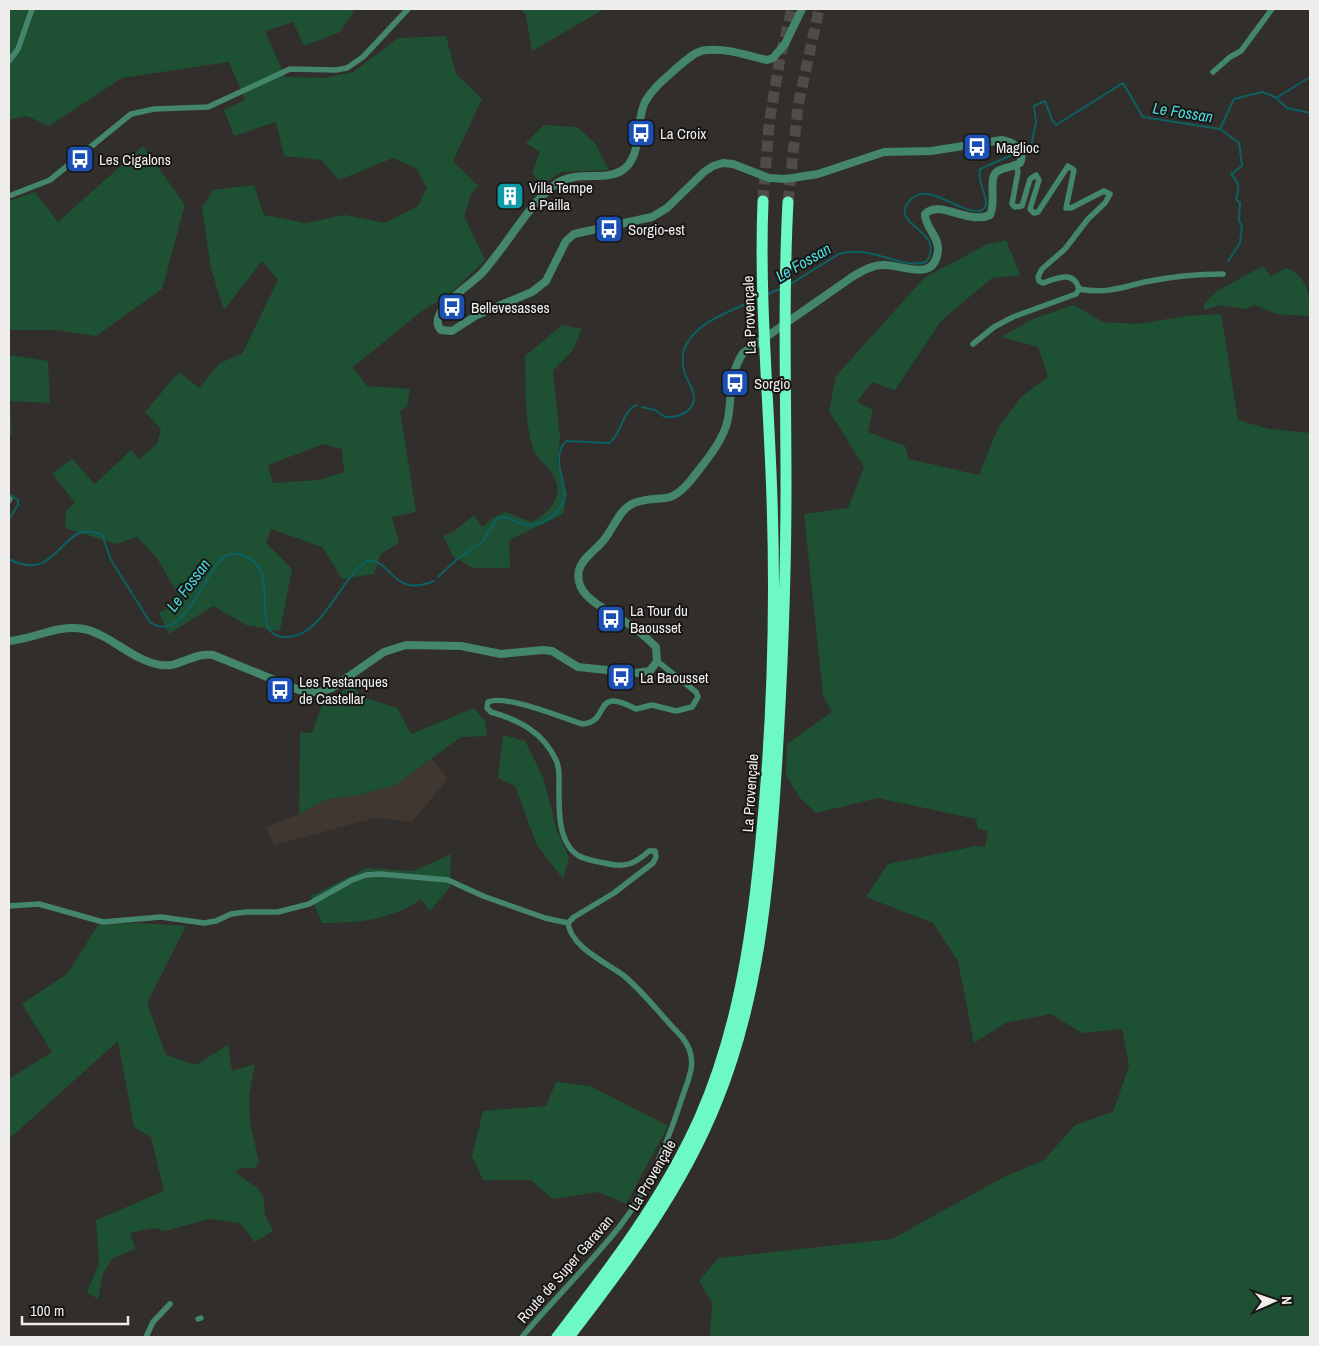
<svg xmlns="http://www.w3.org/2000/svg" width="1319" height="1346" font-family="'Archivo Narrow',sans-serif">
  <rect width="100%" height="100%" fill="#312e2b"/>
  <path fill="#3f3730" d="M431 758 448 779 412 822 375 818 274 845 266 827 299 814 325 800 359 795 395 785Z"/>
  <path fill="#1e5134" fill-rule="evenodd" d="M9 9H355L340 32 304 46 293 22 265 31 285 77 325 78 353 72 398 38 446 36 456 74 482 99 453 161 478 186 471 194 464 216 485 260 450 294 422 311 353 367 367 386 410 389 407 406 400 411 416 512 392 517 399 543 381 554 374 574 342 579 322 547 271 529 266 543 292 569 280 631 246 625 213 606 169 634 159 613 181 600 157 558 137 537 116 544 65 528 66 511 75 503 52 473 72 459 95 484 131 450 139 459 157 444 161 429 145 412 179 372 199 388 220 363 242 354 278 280 262 261 224 310 211 269 202 208 213 190 254 185 264 215 305 223 345 215 385 223 418 206 427 188 416 168 393 158 339 180 321 160 284 156 276 122 234 136 224 110 245 100 229 62 122 78 49 126 27 116 9 120ZM324 444 342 449 344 472 318 480 273 483 268 465Z
    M521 9H604L532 51 526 15Z
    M544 125 577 127 595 143 609 170 561 172 542 185 532 173 540 152 526 143Z
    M143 146 185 205 162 289 96 336 57 330H9V201L35 192 58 222Z
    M1006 240 1020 275 992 278 941 321 895 390 872 382 857 402 873 410 868 432 905 446 909 459 979 475 998 428 1021 397 1048 377 1038 347 1001 337 1033 319 1074 305 1103 322 1137 324 1186 316 1221 314 1238 420 1269 429 1310 433V1337H712L710 1335 712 1303 699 1281 718 1258 892 1239 1004 1177 1044 1160 1075 1125 1113 1112 1129 1066 1122 1029 1082 1033 1051 1014 1005 1023 974 1043 958 961 933 923 866 897 888 864 976 846 985 847 988 831 978 829 976 819 878 798 816 813 801 799 786 776 787 744 832 712 823 695 804 514 848 508 864 467 829 411 836 376 925 277 988 244Z
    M1263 266 1271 276 1287 268C1308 278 1310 295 1310 316L1276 314 1254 305 1245 309 1220 305 1204 310V304L1217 291Z
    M562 325 582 329 573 350 553 371 560 438 557 462 567 494 563 514 509 540 510 568H473L453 556 443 536 452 533 474 515 482 527 493 518 506 512 531 522C550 514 566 494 552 473 547 465 536 458 533 449 524 419 526 387 525 356Z
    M9 355 48 361 50 403 10 401 12 434 9 436Z
    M354 683 359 696 397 708 411 734 474 708 485 721 487 736 461 737 395 785 359 795 325 800 299 814 300 732 312 733 322 705Z
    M503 735 525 741 543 777 557 831 569 857 563 879 537 845 515 786 498 778Z
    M451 854 450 887 430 911 421 899C393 920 357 923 322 923L311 896 367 868 414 871Z
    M138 923 186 926 147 1003 166 1055 196 1065 228 1045 232 1071 255 1064 249 1096 250 1122 259 1163 255 1168H242L235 1172 257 1188 263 1196 265 1215 273 1231 255 1242 240 1223 209 1219 165 1231 155 1228 130 1233 135 1249 113 1258 103 1273 98 1299 87 1292 99 1264 96 1220 164 1191 151 1137 134 1127 118 1041 9 1139V1079L52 1052 22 1004 67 974 98 925Z
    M556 1082 590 1086 668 1126 626 1204 599 1192 553 1199 531 1180H483L472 1156 483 1111 546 1106Z"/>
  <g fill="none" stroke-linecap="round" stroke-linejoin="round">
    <path stroke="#0c6162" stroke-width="2" d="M1276 98 1310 77
      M1220 129 1234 99 1262 92 1275 97 1287 108 1310 113
      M1023 150 1031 146 1036 122 1034 106 1045 101 1052 120 1056 125 1123 83 1143 117 1220 129 1239 143 1242 166 1231 174C1239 183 1240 187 1236 199L1240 203 1239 221 1242 226 1240 243 1228 261
      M789 285 839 254C870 244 902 270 926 262 947 232 893 226 907 204 924 176 957 214 981 211L986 206C987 192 977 183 980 169L1019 152
      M768 294 782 288
      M642 407 655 410 665 417C680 418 698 410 693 392 691 385 686 378 684 371 682 363 682 352 686 345 698 320 737 309 759 298
      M9 494 18 500V505L9 519
      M9 559C61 586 60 515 102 535L111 560 150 622C183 646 204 572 224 557 229 553 237 553 242 555 286 569 245 633 283 637 321 641 338 580 367 561 393 558 391 599 434 581
      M438 577 457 559 482 542 498 518C508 515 514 522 523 524 538 528 556 518 562 504 571 484 551 467 563 444L567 441 609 443C622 434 622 410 637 405"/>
    <path stroke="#4e4b48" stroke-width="11" stroke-dasharray="11 5.5" stroke-linecap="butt" d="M763 201 769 124 780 58 792 9
      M788 202 798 106 819 9"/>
    <path stroke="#43866b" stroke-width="5.5" d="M9 61 18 49 32 9
      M1213 72 1230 57 1241 51 1272 9
      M9 196 50 180 131 114 154 109 208 107 290 69 336 70 347 68 363 57 408 9
      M1079 289C1106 294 1119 288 1145 282 1169 277 1198 274 1223 274
      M973 344 994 327 1013 317 1076 294 1079 289C1074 270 1057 278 1043 283L1039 281 1038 277 1042 269 1065 249 1088 219 1105 203 1110 194 1104 191 1071 208H1066L1074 170 1068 166 1038 212 1034 213 1030 209 1039 180 1036 175 1030 179 1022 206 1015 207 1012 204 1018 172 1016 165
      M9 501 10 499
      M9 906 39 904 103 922 161 917 204 923 216 921 231 914 246 912H278L309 904 352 880 366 875 380 874 448 880 483 896 545 918 568 923
      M568 923 574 917 614 893 653 863 656 857 655 851H649C634 865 624 868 604 863 596 861 586 860 579 856 557 843 559 808 559 786 559 777 560 768 556 760 543 732 519 720 491 712L487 708 488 702C505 694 563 718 582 724 612 722 591 685 636 709L652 705 676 711 692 707 698 697 696 692 657 661
      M198 1319 201 1318
      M146 1337 153 1322 170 1304
      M522 1337C554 1299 589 1265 620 1226 648 1190 667 1144 681 1101 689 1076 700 1060 682 1037 662 1017 645 993 623 975 605 962 571 947 568 923"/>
    <path stroke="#43866b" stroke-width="8" d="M9 641C35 639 57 624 84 629 111 635 133 661 161 665 179 668 194 652 213 655L304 692H319L332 688 384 652 406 645 461 646 501 654 543 650 552 651 578 667 636 673 650 671 657 661 656 647C646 637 635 628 624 621 607 609 573 597 579 570 582 558 596 550 603 541 613 530 619 509 634 503 662 493 668 508 691 480 705 462 723 442 728 419 732 395 729 374 743 353L852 277C862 271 872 265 884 265 904 265 935 283 938 250 939 236 925 228 925 214 940 199 968 225 990 215 997 201 987 177 998 171 1005 167 1013 167 1020 163 1026 150 1013 142 1002 140L931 151 884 152 818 174 786 179 769 178 733 164 723 163 713 166 704 172 667 208 652 217 574 234 566 241 546 281 532 292 477 315 452 331 441 330C425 313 470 285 481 274 504 250 533 197 559 182 579 171 604 181 621 171 643 159 635 122 645 102 653 87 667 77 679 66 688 59 696 50 708 50 727 48 748 56 767 60L773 58 785 44 802 9"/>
    <path stroke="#6df9c3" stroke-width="11" d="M557 1337C611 1267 664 1198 700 1117 737 1033 751 942 760 851 772 734 776 616 772 499 769 400 759 300 763 201
      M569 1337C626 1263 682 1189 717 1101 759 998 769 884 776 774 782 679 786 583 786 488 786 392 783 297 788 202"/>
  </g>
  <defs>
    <symbol id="bus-square" viewBox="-11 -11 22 22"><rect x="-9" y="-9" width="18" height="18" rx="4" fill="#1a4fb4" stroke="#181615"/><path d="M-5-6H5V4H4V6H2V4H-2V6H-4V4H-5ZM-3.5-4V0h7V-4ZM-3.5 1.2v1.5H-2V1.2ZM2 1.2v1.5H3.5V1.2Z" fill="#fff"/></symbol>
    <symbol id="building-square" viewBox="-11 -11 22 22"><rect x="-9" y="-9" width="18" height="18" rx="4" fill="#0f9aa8" stroke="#181615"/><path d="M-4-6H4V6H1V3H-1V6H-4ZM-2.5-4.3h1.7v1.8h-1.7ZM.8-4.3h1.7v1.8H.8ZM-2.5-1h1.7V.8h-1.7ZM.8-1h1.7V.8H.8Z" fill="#fff"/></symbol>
  </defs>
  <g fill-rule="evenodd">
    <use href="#bus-square" x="625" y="117" width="32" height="32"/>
    <use href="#bus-square" x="961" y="131" width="32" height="32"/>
    <use href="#bus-square" x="64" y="143" width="32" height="32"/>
    <use href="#building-square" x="494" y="180" width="32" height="32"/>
    <use href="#bus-square" x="593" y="213" width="32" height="32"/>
    <use href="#bus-square" x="436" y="291" width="32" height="32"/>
    <use href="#bus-square" x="719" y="367" width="32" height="32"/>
    <use href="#bus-square" x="595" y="603" width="32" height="32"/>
    <use href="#bus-square" x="605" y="661" width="32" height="32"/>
    <use href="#bus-square" x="264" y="674" width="32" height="32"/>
  </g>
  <g text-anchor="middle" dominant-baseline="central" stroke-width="4" stroke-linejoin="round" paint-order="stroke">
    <g font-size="15" fill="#f0eeec" stroke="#181615" text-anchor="start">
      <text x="660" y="133">La Croix</text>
      <text x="996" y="147">Maglioc</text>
      <text x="99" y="159">Les Cigalons</text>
      <text x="529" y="187">Villa Tempe<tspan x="529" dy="17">a Pailla</tspan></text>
      <text x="628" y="229">Sorgio-est</text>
      <text x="471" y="307">Bellevesasses</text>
      <text x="754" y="383">Sorgio</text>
      <text x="630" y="610">La Tour du<tspan x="630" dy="17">Baousset</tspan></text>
      <text x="640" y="677">La Baousset</text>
      <text x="299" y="681">Les Restanques<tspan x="299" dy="17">de Castellar</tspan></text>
    </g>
    <g font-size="15" fill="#f0eeec" stroke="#181615">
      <text transform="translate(749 315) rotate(-92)">La Provençale</text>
      <text transform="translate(750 793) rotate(-86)">La Provençale</text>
      <text transform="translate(652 1175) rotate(-60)">La Provençale</text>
      <text transform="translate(565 1269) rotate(-49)">Route de Super Garavan</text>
    </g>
    <g font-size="16" font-style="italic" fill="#4bdcdf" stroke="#181615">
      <text transform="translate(1183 112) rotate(9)">Le Fossan</text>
      <text transform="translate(803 262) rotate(-30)">Le Fossan</text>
      <text transform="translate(188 585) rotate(-53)">Le Fossan</text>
    </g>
  </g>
  <rect width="1319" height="1346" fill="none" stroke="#f0eeec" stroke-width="20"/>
  <g transform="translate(1274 1301) rotate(88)" stroke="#181615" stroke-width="4" paint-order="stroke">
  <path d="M0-4L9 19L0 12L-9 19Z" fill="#f0eeec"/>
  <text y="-8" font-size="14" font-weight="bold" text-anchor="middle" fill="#f0eeec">N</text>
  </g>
  <path d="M22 1316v8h106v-8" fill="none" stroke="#f0eeec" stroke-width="2.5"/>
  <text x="30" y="1316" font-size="15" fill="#f0eeec" stroke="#181615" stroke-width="4" paint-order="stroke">100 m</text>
</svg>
